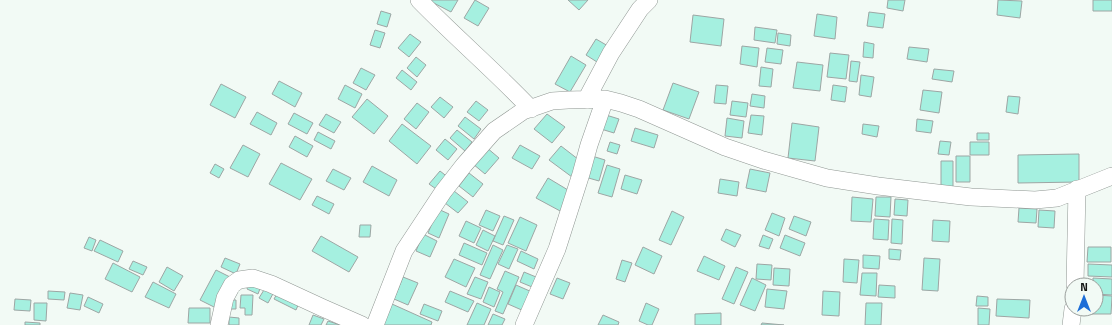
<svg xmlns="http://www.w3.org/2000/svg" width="1112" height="325" font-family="'Titillium Web',sans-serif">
  <rect width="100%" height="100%" fill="#f2faf5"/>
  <path fill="#a5f0e0" stroke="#9da6a4" d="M428 0H458L451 12Z
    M475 0 489 8 478 26 464 18Z
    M568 0H588L579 10Z
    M888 0H905L903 11 887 8Z
    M998 0 1022 1 1020 18 997 15Z
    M1093 0H1112V11H1093Z
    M381 11 391 14 387 27 377 24Z
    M869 12 885 14 883 28 867 26Z
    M817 14 837 17 835 39 814 36Z
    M693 15 724 19 721 46 690 42Z
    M755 27 777 30 775 43 754 40Z
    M375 30 385 33 380 48 370 45Z
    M778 33 791 35 790 46 777 44Z
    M410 34 421 42 409 57 398 48Z
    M596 39 608 46 597 62 586 55Z
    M864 42 874 44 873 58 863 57Z
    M742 46 759 48 757 67 740 64Z
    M909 47 929 49 927 62 907 59Z
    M767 48 783 50 781 64 765 62Z
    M830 53 849 55 846 79 827 77Z
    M571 56 586 65 570 92 555 84Z
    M416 57 426 65 417 77 407 68Z
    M851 61 860 62 857 82 849 81Z
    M797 62 823 65 820 91 793 88Z
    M761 67 773 69 771 87 759 86Z
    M361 68 375 75 366 90 353 83Z
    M934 69 954 71 952 82 932 79Z
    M402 70 417 82 411 90 396 78Z
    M861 75 874 77 871 97 859 95Z
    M279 81 302 93 295 107 272 94Z
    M673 83 699 92 689 119 663 110Z
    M221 84 246 97 235 118 210 105Z
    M345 85 362 94 355 108 338 99Z
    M716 85 728 86 726 104 714 103Z
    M833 85 847 87 845 102 831 100Z
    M923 90 942 92 939 113 920 110Z
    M752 94 765 96 764 108 750 106Z
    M1008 96 1020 97 1018 114 1006 112Z
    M440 97 453 107 444 118 431 107Z
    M367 99 388 116 374 134 352 117Z
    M476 101 488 110 479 121 467 112Z
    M732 101 748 103 746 117 730 115Z
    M417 103 429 112 416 129 404 119Z
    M257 112 277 123 271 135 250 124Z
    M294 113 313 123 307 134 288 124Z
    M326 114 341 122 334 133 319 125Z
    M547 114 565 127 552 143 534 129Z
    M606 115 619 119 614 133 601 129Z
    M751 115 764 116 762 135 748 133Z
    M465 117 481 129 474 139 458 126Z
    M727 118 744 121 742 138 725 136Z
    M917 119 933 121 931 133 916 131Z
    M792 123 819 127 815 161 788 158Z
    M402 124 431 146 417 164 389 141Z
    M863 124 879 126 877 137 862 134Z
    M635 128 658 135 654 148 631 141Z
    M457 130 472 142 465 151 450 138Z
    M318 132 335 141 331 149 314 140Z
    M977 133H989V140H977Z
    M295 136 313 146 307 157 289 147Z
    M445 139 457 149 448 160 436 150Z
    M940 141 951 142 949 155 938 154Z
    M610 142 620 145 617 154 607 151Z
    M970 142H989V155H970Z
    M243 145 260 154 248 177 230 168Z
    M520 145 540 156 532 169 512 158Z
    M561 146 583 163 572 177 549 160Z
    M486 147 499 158 485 174 473 164Z
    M1079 154V182L1018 183V155Z
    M592 156 605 160 599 181 585 177Z
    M956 156H970V182H956Z
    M941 161H953V187H941Z
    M281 163 312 179 300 200 269 184Z
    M215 164 224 169 219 178 210 173Z
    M607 165 620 169 612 197 598 193Z
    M372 166 397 180 389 196 363 182Z
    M333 169 351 178 344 190 326 181Z
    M750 169 770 173 766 192 746 188Z
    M440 171 449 178 439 191 429 184Z
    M469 173 483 184 473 197 459 186Z
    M625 175 642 180 637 194 621 189Z
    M548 178 573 193 562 212 536 198Z
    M720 179 739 182 737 196 718 193Z
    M454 191 468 202 458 213 445 203Z
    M317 196 334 204 329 214 312 205Z
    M852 197 873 199 871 222 851 221Z
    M876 197H891L890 217 875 216Z
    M895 199 908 200 907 216 894 215Z
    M1019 208 1037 209 1036 223 1018 222Z
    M438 209 449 214 439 238 428 233Z
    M486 210 500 216 493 231 479 225Z
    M1039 210 1055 211 1054 228 1038 227Z
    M672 211 684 217 671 245 659 240Z
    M772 213 785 218 779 236 765 230Z
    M504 216 514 220 503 245 493 241Z
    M794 216 811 222 806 236 789 229Z
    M520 217 537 225 526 251 508 243Z
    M874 219 889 220 888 240 873 239Z
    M892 219 903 220 902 244 891 243Z
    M933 220 950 221 949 242 932 241Z
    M466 221 481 228 474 243 459 236Z
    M360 225H371L370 237H359Z
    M726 229 741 235 735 247 721 240Z
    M483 230 495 236 488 251 476 245Z
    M423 234 437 241 430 257 416 251Z
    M763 235 773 239 769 249 759 246Z
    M785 235 805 243 800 256 780 248Z
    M321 236 358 257 349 272 312 251Z
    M89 237 96 240 92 251 84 248Z
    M100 240 123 251 118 262 94 251Z
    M464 243 487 253 482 265 459 255Z
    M493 245 503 250 490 279 480 275Z
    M507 245 518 249 509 269 498 264Z
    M643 247 662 256 654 274 635 265Z
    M1088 247H1111V262H1087Z
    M889 249 901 250 900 260 889 259Z
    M521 251 538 259 534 269 517 261Z
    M863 255 880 256 879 269 863 268Z
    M704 256 725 266 719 280 697 271Z
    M225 258 240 264 236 274 221 267Z
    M924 258 940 259 938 291 922 290Z
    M454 259 475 268 466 287 445 277Z
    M844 259 859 260 857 283 843 282Z
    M622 260 632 263 625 282 616 279Z
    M133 261 147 267 143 275 129 269Z
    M113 263 140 277 132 292 105 279Z
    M757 264 772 265 771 280 756 279Z
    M1088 264 1112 265V277L1088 276Z
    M167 267 183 276 174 291 159 282Z
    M736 267 748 272 734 304 722 299Z
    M774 268 790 269 789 286 773 285Z
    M216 270 232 278 216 308 200 300Z
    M505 271 519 277 503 314 495 311 503 292 497 289Z
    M524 272 536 277 532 287 520 282Z
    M862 273H877L876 296 860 295Z
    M403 277 418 283 408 305 394 299Z
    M475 277 488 282 481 299 467 294Z
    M557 278 570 283 563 299 550 294Z
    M752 278 766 285 755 311 740 305Z
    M1093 278 1112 279V295L1096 294V285H1093Z
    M153 282 176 294 169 308 145 297Z
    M249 282 261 286 258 294 247 289Z
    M267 285 275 290 268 303 259 298Z
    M516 285 532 292 524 311 508 304Z
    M879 285 895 286V298L878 297Z
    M489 287 500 292 494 307 483 302Z
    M767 289 787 291 784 309 765 307Z
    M48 291 65 292 64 300 48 299Z
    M450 291 474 301 468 312 445 302Z
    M823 291 840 292 839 316 822 315Z
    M278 292 299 303 296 310 274 299Z
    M70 293 83 295 80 310 67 308Z
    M241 295H253L252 315H245V308H240Z
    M1096 295 1112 296 1111 314H1091V309H1096Z
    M977 296 988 297V306H976Z
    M88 297 103 304 99 313 84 306Z
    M15 299 31 300 30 311 14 310Z
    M997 299 1030 300 1029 318 996 316Z
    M228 300H236V309H228Z
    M34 303H47L46 321 34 320Z
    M477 303 491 309 484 325H467Z
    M646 303 659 309 652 325H648L639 321Z
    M866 303H882L881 325H865Z
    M392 304 432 322 431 325H383Z
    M424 304 442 311 438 321 420 314Z
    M189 308H210V323H188Z
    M978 308 990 309 989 325H978Z
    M721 313V325H695V314Z
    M493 314 505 319 502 325H488Z
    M313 315 324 319 321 325H309Z
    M603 315 619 322 618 325H598Z
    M229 317 239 318V325H229Z
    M328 321 340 325H326Z
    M25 322 40 323V325H25Z
    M762 323 784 325H761Z"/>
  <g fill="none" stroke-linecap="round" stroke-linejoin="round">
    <defs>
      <path id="minor" d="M419 0C455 37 495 71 531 109
        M586 100 611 53 640 9 649 0
        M1075 285 1077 189
        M219 325 225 298 232 285 239 280 253 278 271 284 323 308 362 325
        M375 325 404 251 443 192 464 165 494 131 523 111 552 101 568 100 605 99 621 103 639 109 725 147 763 160 827 178 878 186 971 197 1035 200 1057 198 1112 176
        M524 325 557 249 581 174 589 145 605 99
        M1071 325 1073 309"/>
    </defs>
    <use href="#minor" stroke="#909793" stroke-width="18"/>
    <use href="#minor" stroke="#fff" stroke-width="17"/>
  </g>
  <g transform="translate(1084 297)"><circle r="19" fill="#f2faf5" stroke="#9a9f9c"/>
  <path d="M0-3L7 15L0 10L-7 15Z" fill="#1c6dd7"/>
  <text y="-6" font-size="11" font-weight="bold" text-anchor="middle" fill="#151716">N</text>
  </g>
</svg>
